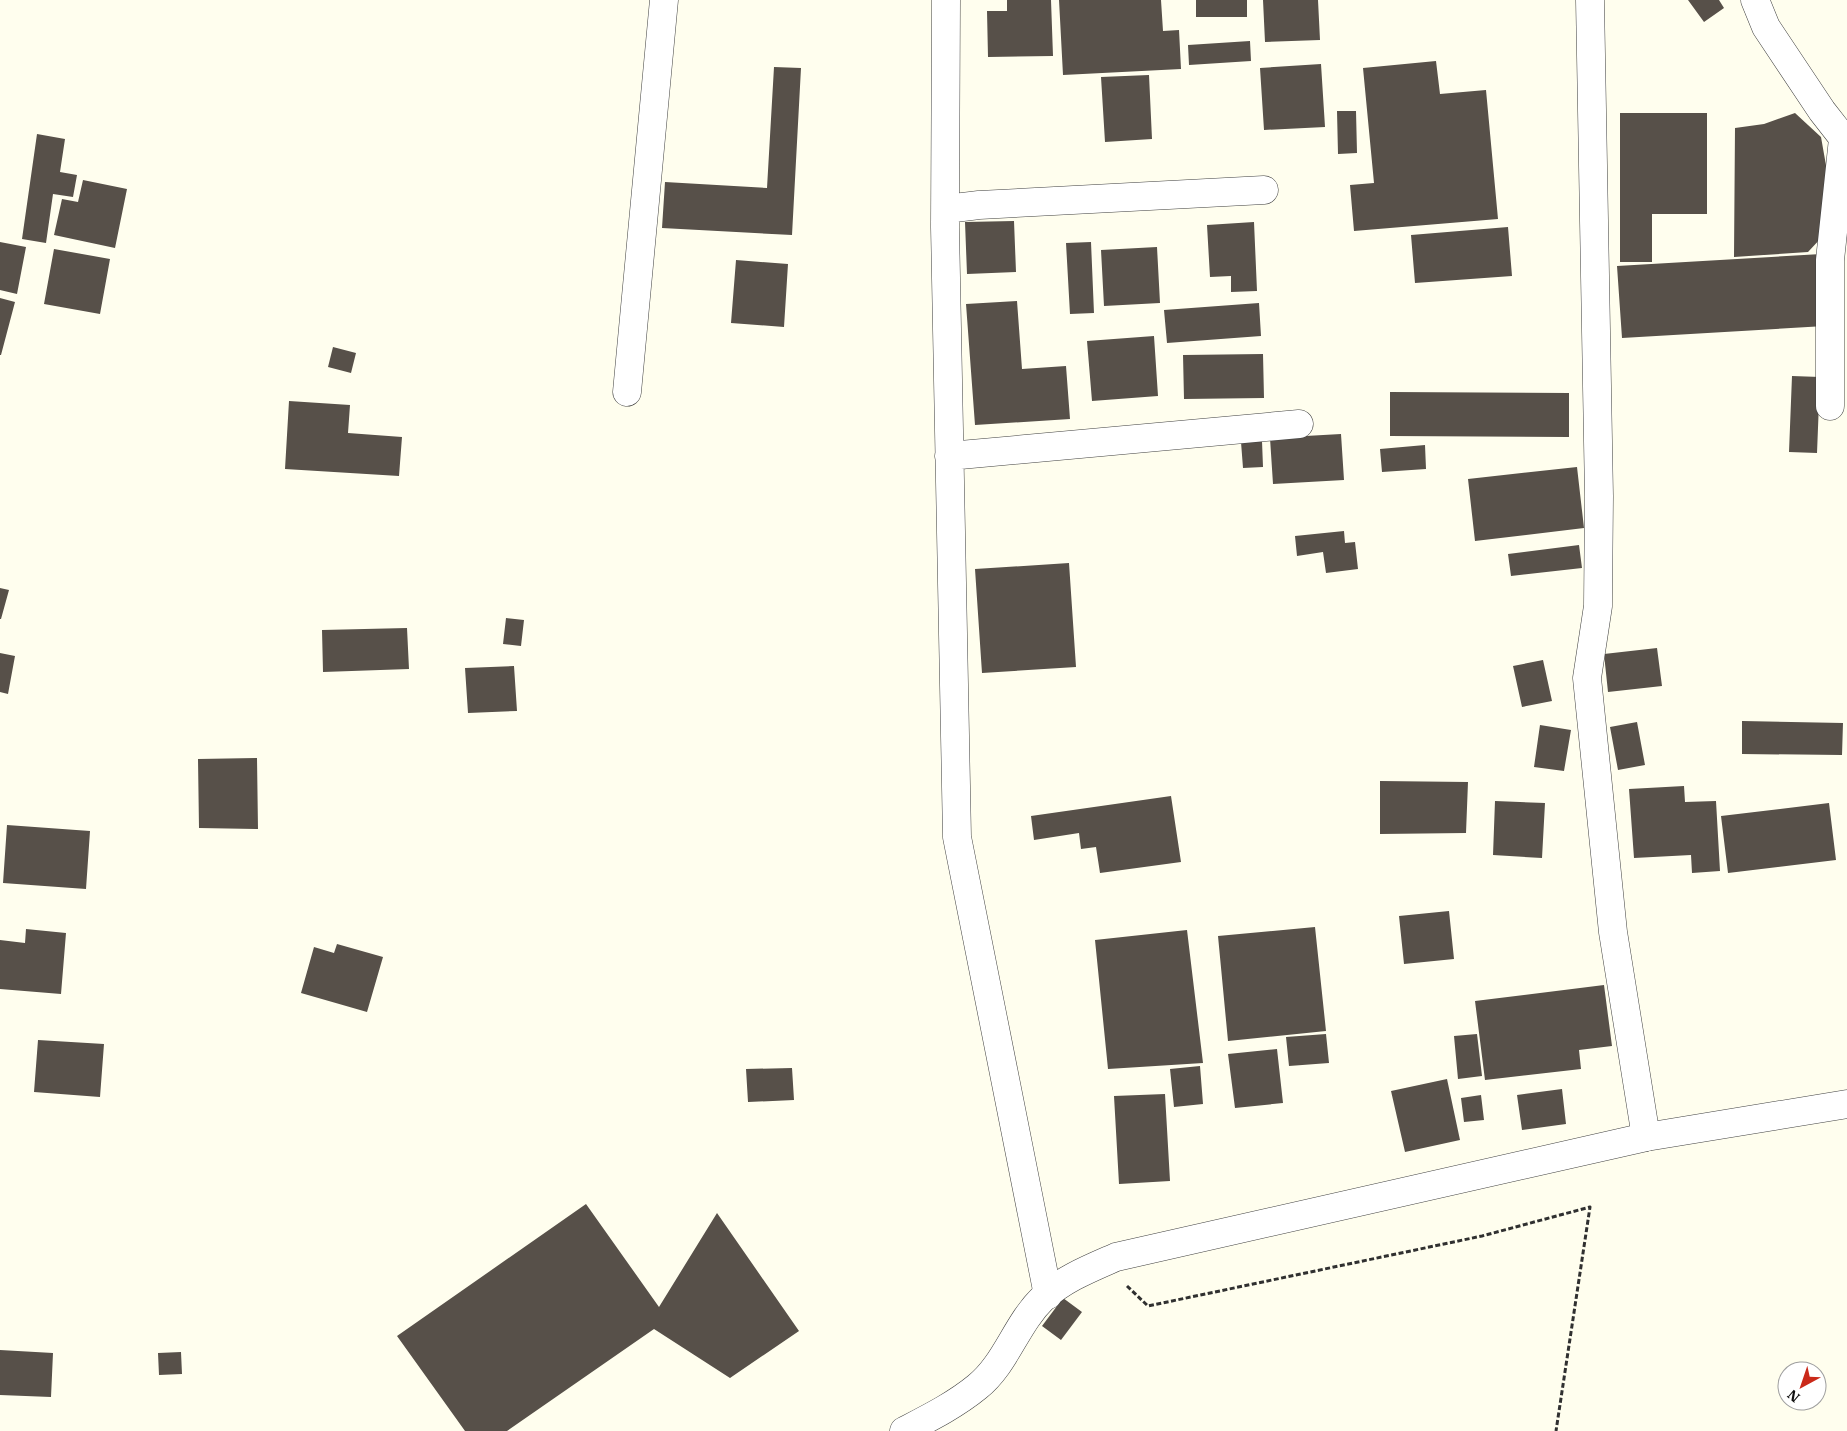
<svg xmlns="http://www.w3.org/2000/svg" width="1847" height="1431" font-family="'IBM Plex Serif',serif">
  <rect width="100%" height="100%" fill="#fffeee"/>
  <path fill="#575049" d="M1007 0H1051L1053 56 988 57 987 11H1007Z
    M1059 0H1161L1163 31 1179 30 1181 69 1063 75Z
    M1196 0H1247V17H1196Z
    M1263 0H1318L1320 40 1265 42Z
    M1688 0H1719L1724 8 1704 22Z
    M1250 41 1251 61 1189 65 1188 45Z
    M1436 61 1440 94 1486 90 1498 219 1354 231 1350 185 1374 183 1363 68Z
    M1321 64 1325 127 1264 130 1260 68Z
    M774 67 801 68 792 235 662 228 665 182 767 188Z
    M1149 75 1152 139 1105 142 1101 77Z
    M1337 111H1356L1357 153 1338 154Z
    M1620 113H1707V214H1652V262H1620Z
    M1795 113 1821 137 1827 171 1822 237 1808 252 1734 257 1735 128 1764 124Z
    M37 134 65 139 60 172 77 175 73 197 53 194 46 243 22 239Z
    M83 180 127 189 115 248 54 235 62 199 78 202Z
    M1014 221 1016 272 967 274 965 222Z
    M1254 222 1257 291 1231 292V276L1210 277 1207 225Z
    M1508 227 1512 276 1415 283 1411 235Z
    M0 242 26 247 17 294 0 290Z
    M1091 242 1094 313 1070 314 1066 243Z
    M1157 247 1160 303 1104 306 1101 250Z
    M54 249 110 259 100 314 44 304Z
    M1821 254 1825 326 1622 338 1617 266Z
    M736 260 788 264 784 327 731 323Z
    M0 298 15 302 1 355H0Z
    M1017 301 1022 369 1066 366 1070 419 975 425 966 304Z
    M1259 303 1261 336 1167 343 1164 310Z
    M1154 336 1158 396 1092 401 1087 341Z
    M333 347 356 353 351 373 328 367Z
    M1263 354 1264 398 1184 399 1183 355Z
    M1792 376 1820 377 1817 453 1789 452Z
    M1390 392 1569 393V437L1390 436Z
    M289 401 350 405 348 433 402 437 399 476 285 469Z
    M1341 434 1344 480 1273 484 1270 438Z
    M1262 441 1263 467 1243 468 1241 442Z
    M1425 445 1426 469 1382 472 1380 449Z
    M1577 467 1584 528 1475 541 1468 479Z
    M1344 531 1345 543 1355 542 1358 569 1326 573 1323 552 1297 556 1295 536Z
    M1579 545 1582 568 1511 576 1508 554Z
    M1069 563 1076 667 982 673 975 569Z
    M0 588 9 590 1 619H0Z
    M506 618 524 620 521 646 503 644Z
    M407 628 409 669 323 672 322 630Z
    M1657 648 1662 686 1608 692 1604 654Z
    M0 653 15 656 8 694 0 692Z
    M1543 660 1552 701 1522 707 1513 666Z
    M514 666 517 711 468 713 465 668Z
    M1742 721 1843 723 1842 755 1742 754Z
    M1637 722 1645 765 1618 770 1610 727Z
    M1540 725 1571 730 1564 771 1534 767Z
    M257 758 258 829 199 828 198 759Z
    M1380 781 1468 782 1466 833 1380 834Z
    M1684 786 1685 802 1716 801 1720 871 1692 873 1691 855 1634 858 1629 789Z
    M1171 796 1181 862 1100 873 1096 847 1081 849 1079 833 1034 840 1031 816Z
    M1495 801 1545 803 1542 858 1493 855Z
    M1829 803 1836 860 1728 873 1721 816Z
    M7 825 90 831 86 889 3 883Z
    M1449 911 1454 959 1404 964 1399 916Z
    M1315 927 1326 1031 1228 1041 1218 936Z
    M26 929 66 933 61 994 0 989V940L25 943Z
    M1187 930 1203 1063 1108 1069 1095 940Z
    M337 944 383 957 367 1012 301 993 314 947 334 953Z
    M1604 985 1612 1046 1579 1050 1581 1069 1485 1080 1475 1001Z
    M1326 1034 1329 1063 1289 1066 1286 1037Z
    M1477 1034 1482 1076 1458 1079 1454 1036Z
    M38 1040 104 1044 100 1097 34 1092Z
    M1277 1049 1283 1103 1235 1108 1228 1054Z
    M1200 1066 1203 1104 1174 1107 1170 1069Z
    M792 1068 794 1100 748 1102 746 1069Z
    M1447 1079 1460 1140 1405 1152 1391 1091Z
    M1562 1089 1566 1124 1522 1130 1517 1095Z
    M1165 1094 1170 1181 1119 1184 1114 1096Z
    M1481 1095 1484 1120 1464 1122 1461 1098Z
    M586 1204 659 1307 717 1213 799 1331 730 1378 654 1329 507 1431H465L397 1336Z
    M1063 1298 1082 1312 1061 1340 1042 1326Z
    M0 1350 53 1353 51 1397 0 1395Z
    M181 1352 182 1374 159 1375 158 1353Z"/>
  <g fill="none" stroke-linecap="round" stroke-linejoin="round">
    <defs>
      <path id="minor" d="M946 0 945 227 957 837 1048 1295
        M1590 0 1599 496 1598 606 1587 678 1613 932 1646 1137
        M1755 0 1766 27 1822 111 1847 143
        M946 209 979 205 1264 190
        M627 392 664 0
        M1830 406V260L1843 139
        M949 456 1299 424"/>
      <path id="tertiary" d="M904 1431C929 1418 955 1405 977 1387 1006 1364 1016 1324 1043 1298 1063 1279 1091 1268 1116 1257L1646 1137 1847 1104"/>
    </defs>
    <use href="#minor" stroke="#414141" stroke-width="29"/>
    <use href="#tertiary" stroke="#414141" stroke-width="29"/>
    <path stroke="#303030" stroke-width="3" stroke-dasharray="5 2.5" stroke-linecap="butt" d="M1127 1286 1148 1306 1482 1236 1590 1207 1556 1431"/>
    <use href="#minor" stroke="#fff" stroke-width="28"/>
    <use href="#tertiary" stroke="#fff" stroke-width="28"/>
  </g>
  <g transform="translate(1802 1386) rotate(220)"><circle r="24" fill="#ffffff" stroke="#9f9f9f"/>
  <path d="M0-4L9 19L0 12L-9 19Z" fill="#ca2919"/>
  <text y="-8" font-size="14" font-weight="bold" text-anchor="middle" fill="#0e0e0e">N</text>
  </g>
</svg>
